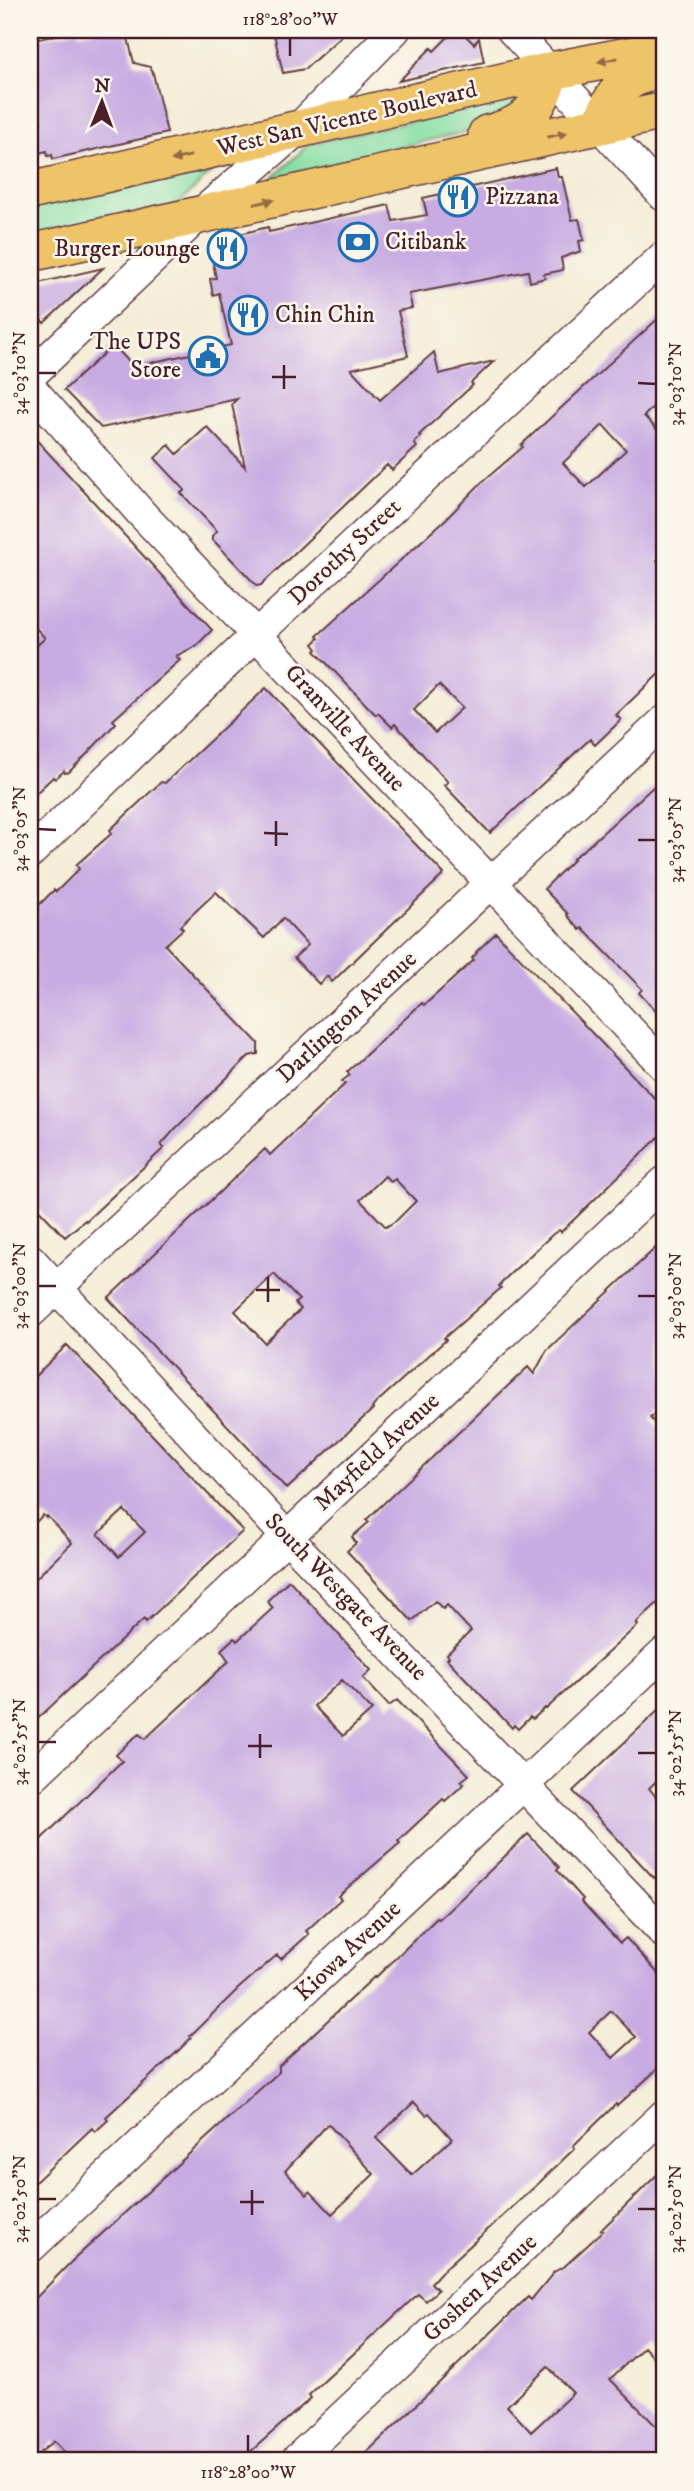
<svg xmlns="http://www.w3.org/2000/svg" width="694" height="2491" font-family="'IM FELL DW Pica',serif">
  <rect width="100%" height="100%" fill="#fbf7ec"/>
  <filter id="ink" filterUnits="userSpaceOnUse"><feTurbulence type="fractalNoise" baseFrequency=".0143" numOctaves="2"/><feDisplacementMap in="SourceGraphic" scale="14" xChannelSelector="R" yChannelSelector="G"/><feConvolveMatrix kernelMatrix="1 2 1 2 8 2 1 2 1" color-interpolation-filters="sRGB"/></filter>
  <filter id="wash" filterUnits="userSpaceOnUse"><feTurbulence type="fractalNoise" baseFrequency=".00686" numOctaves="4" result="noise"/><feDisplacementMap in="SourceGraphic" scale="28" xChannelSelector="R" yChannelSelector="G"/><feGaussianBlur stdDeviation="1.57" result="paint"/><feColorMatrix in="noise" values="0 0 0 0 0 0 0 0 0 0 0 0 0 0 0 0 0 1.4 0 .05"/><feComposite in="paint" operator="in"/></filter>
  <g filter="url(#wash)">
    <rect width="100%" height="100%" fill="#f4edd7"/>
    <path fill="#85dda2" stroke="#687e66" stroke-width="2" d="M531 94 507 123 403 146 364 164 265 185 309 144Z
      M216 164 217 167 175 207 30 239V205Z"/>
    <g id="blocks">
      <path fill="#c7abe2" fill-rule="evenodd" d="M78 30 79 34 96 30H126L134 63 150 67 153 73 167 133 53 159 52 155 48 156 47 151 30 155V126L41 124 35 94 30 95V41Z
        M273 30H348L305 69 283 73Z
        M455 30H460L474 44 479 38 484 62 399 81 431 48 434 51Z
        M556 168 558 177H562L572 220 579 219 584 240 579 241 581 251 561 258 563 270 544 274 545 278 530 282 528 271 409 294 412 308 398 311 408 356 351 369 380 400 434 352 439 374 494 361 471 383 473 385 419 435 421 437 414 443 417 447 392 470 387 465 261 585 257 586 212 539V536L217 531 181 493 185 490 155 458 169 445 177 454 207 427 245 467 232 404 237 399 101 428 64 390 113 345 138 371 145 364 231 345 219 293 213 295 210 279 216 278 211 253 228 237 268 227 269 232 389 205 393 221 427 215 423 198Z
        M103 268 44 323 40 319 30 328V285Z
        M664 313V396L644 416 664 437V554L657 560 664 567V669L616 715 621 720 595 745 590 739 490 833 444 785 448 782 395 724 392 727 378 713 376 715 315 651 317 649 313 644 319 638 317 636 447 518 481 483 523 447 521 445ZM603 425 626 450 586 487 563 463ZM439 685 462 708 435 733 414 710Z
        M30 433 212 630 196 646 176 656 180 660 113 720 116 723 86 755 69 772 65 773 64 771 55 779 53 777 30 799V652L45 638 30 622Z
        M266 688 444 874 332 982 327 976 319 984 294 958 308 945 283 918 264 938 216 892 180 926 183 929 165 945 258 1043V1054L249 1056 175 1129 161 1145 164 1148 86 1221 85 1220 65 1237 30 1200V897L38 906 54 890 56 892 79 869 76 865 112 833 110 830 161 782 165 783Z
        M664 777V1020L639 993 642 989 582 928 580 930 567 915 568 914 544 889 574 859 573 858 587 847Z
        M496 933 664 1108V1132L561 1232 559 1230 553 1234 508 1276 499 1286 501 1288 444 1338 446 1340 376 1403 372 1408 373 1409 287 1489 108 1298 265 1149 270 1155 345 1084 342 1081 350 1075 347 1072 358 1062 422 1003 424 1005 430 1000 474 960 472 958 477 953 476 952ZM385 1176 391 1182 395 1179 416 1201 397 1220 386 1227 360 1200ZM274 1274 299 1300 295 1303 301 1309 265 1343 235 1311Z
        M664 1240V1404L650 1418 664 1433V1597L636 1623 638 1625 546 1709 545 1708 533 1719 530 1717 518 1729 514 1725 512 1728 447 1659 449 1657 447 1654 471 1631 447 1605 443 1609 435 1601 412 1621 347 1551 356 1543 352 1537 369 1522 366 1520 528 1367 534 1374 547 1350Z
        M67 1345 243 1531 146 1622 144 1619 30 1726V1584L72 1543 47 1516 46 1518 43 1515 30 1528V1381ZM124 1510 145 1532 119 1557 98 1534Z
        M289 1580 371 1670 363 1678 389 1706 397 1700 469 1775 461 1781 464 1784 445 1801 443 1799 398 1841 400 1843 338 1896 341 1899 306 1931 309 1934 281 1959 277 1955 239 1988 190 2036 191 2038 176 2053 106 2117 108 2120 95 2132 92 2128 30 2187V1850L122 1761 116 1755 130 1741 139 1734 145 1739 229 1661 221 1650 234 1638 237 1641 273 1608 267 1601ZM342 1680 372 1710 343 1736 314 1706Z
        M664 1705V1774L649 1788 664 1807V1868L654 1878 573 1791Z
        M528 1834 559 1867 557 1870 583 1899 581 1901 620 1943 626 1938 664 1980V2063L617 2106 616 2104 573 2146 575 2148 539 2183 440 2273 431 2283 438 2290 426 2301 418 2294 309 2395 311 2398 240 2461H73L54 2441 30 2461V2304L70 2263 259 2090 279 2072V2066L374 1977 375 1978 437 1918 439 1919 449 1910ZM611 2011 636 2037 613 2058 589 2032ZM414 2102 426 2115 429 2113 452 2139 412 2175 376 2138ZM328 2124 374 2174 332 2214 310 2191 307 2195 285 2171Z
        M664 2168V2369L644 2347 610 2379 664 2434V2461H358L528 2297 531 2300 554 2272 566 2265 603 2231 601 2230ZM548 2367 573 2393 531 2432 507 2406Z"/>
    </g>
  </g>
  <g filter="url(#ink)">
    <use href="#blocks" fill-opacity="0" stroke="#643e45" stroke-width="2"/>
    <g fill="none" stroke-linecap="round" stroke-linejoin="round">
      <defs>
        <path id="minor" d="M512 30 664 196
          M30 376 197 217 296 131 395 30
          M30 387 141 513 664 1066
          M30 853 257 634 664 256
          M30 1259 287 1537 664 1933
          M30 1313 664 721
          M30 1779 664 1182
          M30 2248 664 1653
          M295 2461 664 2115"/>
        <path id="major" d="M600 125C618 87 621 78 664 69
          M487 134C530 124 537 110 551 71
          M30 191 551 71 664 49
          M30 253 664 111"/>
      </defs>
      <use href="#minor" stroke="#643e45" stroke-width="33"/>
      <use href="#major" stroke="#643e45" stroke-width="40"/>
      <use href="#minor" stroke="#fff" stroke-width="30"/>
      <use href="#major" stroke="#efc469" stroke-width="37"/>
    </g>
    <defs><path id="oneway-solid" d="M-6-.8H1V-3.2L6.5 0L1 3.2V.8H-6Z" transform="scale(1.75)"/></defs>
    <g fill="#946947">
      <use href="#oneway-solid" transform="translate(608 60) rotate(169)"/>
      <use href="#oneway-solid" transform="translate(557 135) rotate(-13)"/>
      <use href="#oneway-solid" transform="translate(181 158) rotate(167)"/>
      <use href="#oneway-solid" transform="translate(264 202) rotate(-13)"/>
    </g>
  </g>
  <path fill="none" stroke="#4a1f2b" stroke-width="2.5" d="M290 56V38M38 373H56M272 377H296M638 383 656 384M284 389V365M38 829 56 830M264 833 288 834M638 840H656M276 846V821M38 1286H56M256 1290H280M638 1296H656M268 1302V1277M38 1742H56M248 1746H272M638 1753H656M260 1758V1734M38 2199H56M240 2202H264M638 2209H656M252 2215V2190M248 2452V2435"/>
  <defs>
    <symbol id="restaurant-ring" viewBox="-11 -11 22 22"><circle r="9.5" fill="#fbf7ec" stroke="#1f6fb2" stroke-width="1.5"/><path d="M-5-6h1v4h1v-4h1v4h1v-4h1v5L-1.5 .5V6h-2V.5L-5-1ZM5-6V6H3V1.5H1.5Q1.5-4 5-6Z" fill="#1f6fb2"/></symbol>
    <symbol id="bank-ring" viewBox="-11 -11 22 22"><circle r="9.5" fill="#fbf7ec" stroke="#1f6fb2" stroke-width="1.5"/><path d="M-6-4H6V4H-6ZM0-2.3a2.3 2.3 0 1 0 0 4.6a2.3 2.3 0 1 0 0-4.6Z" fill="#1f6fb2"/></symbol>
    <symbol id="civic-ring" viewBox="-11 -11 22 22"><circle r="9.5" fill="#fbf7ec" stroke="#1f6fb2" stroke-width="1.5"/><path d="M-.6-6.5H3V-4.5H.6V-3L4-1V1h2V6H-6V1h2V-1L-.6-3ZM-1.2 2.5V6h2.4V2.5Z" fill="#1f6fb2"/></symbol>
  </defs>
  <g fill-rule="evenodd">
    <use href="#restaurant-ring" x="436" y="175" width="44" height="44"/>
    <use href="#bank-ring" x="336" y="220" width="44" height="44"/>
    <use href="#restaurant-ring" x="205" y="227" width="44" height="44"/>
    <use href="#restaurant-ring" x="226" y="293" width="44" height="44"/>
    <use href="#civic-ring" x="186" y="334" width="44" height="44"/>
  </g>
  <g text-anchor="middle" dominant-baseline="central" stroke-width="5" stroke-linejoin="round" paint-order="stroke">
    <g font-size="24" fill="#4a1f2b" stroke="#fbf7ec">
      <text transform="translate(347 119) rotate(-13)">West San Vicente Boulevard</text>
      <text transform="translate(345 552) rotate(-43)">Dorothy Street</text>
      <text transform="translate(345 728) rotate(47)">Granville Avenue</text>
      <text transform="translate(347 1017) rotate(-43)">Darlington Avenue</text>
      <text transform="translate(377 1452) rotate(-43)">Mayfield Avenue</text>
      <text transform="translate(346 1597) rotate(46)">South Westgate Avenue</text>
      <text transform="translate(348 1951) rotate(-43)">Kiowa Avenue</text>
      <text transform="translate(480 2288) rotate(-43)">Goshen Avenue</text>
    </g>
    <g font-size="24" fill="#4a1f2b" stroke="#fbf7ec" text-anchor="start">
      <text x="485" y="197">Pizzana</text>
      <text x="385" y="242">Citibank</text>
      <text x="200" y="249" text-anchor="end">Burger Lounge</text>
      <text x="275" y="315">Chin Chin</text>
      <text x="181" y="342" text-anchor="end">The UPS<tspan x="181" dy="28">Store</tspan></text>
    </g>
  </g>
  <rect width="694" height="2491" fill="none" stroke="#fbf7ec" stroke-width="77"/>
  <g transform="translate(102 102) rotate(1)" stroke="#fbf7ec" stroke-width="5" paint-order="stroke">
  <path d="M0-5L12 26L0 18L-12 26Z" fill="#4a1f2b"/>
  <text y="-10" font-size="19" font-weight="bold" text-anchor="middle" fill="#4a1f2b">N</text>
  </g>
  <rect x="38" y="38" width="618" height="2414" fill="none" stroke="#4a1f2b" stroke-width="2.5"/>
  <g font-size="18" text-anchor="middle" fill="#4a1f2b">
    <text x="290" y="25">118°28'00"W</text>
    <text transform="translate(19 373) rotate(-90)" y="6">34°03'10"N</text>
    <text transform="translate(675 384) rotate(-90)" y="6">34°03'10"N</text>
    <text transform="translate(19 829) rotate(-90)" y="6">34°03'05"N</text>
    <text transform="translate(675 840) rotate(-90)" y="6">34°03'05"N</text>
    <text transform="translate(19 1286) rotate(-90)" y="6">34°03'00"N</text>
    <text transform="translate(675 1296) rotate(-90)" y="6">34°03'00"N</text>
    <text transform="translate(19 1742) rotate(-90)" y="6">34°02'55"N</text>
    <text transform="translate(675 1753) rotate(-90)" y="6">34°02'55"N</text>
    <text transform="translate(19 2199) rotate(-90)" y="6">34°02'50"N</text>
    <text transform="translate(675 2209) rotate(-90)" y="6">34°02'50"N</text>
    <text x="248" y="2478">118°28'00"W</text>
  </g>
</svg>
